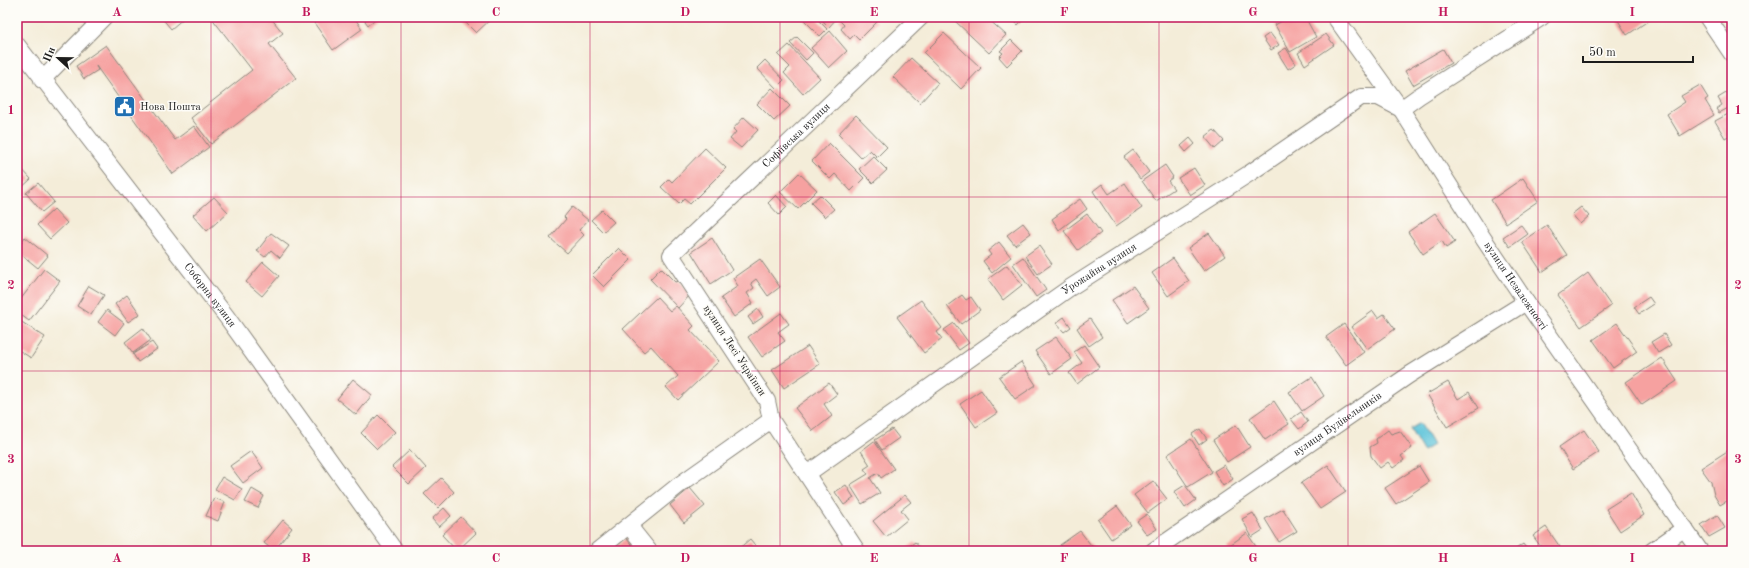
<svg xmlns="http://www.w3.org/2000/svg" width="1749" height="568" font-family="'Old Standard TT',serif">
  <rect width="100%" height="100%" fill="#fdfcf7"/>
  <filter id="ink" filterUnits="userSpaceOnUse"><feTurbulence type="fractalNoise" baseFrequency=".025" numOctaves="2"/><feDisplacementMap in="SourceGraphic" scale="8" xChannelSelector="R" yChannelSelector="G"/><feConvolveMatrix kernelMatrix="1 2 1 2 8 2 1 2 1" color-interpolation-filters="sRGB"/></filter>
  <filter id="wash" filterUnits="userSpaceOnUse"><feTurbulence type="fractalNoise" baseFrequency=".012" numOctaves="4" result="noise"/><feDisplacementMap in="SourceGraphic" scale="16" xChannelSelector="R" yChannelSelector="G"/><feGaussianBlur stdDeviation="0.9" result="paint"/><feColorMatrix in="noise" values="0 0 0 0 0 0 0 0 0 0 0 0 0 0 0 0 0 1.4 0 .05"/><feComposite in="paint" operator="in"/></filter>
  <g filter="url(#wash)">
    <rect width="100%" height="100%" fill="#f4edd9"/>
    <path fill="#5cc3d9" stroke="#3c707a" d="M1420 423 1433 445 1423 451 1410 429Z"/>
    <g id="blocks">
      <path fill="#f6a1a0" d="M161 17H185L171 29Z
        M211 17H270L283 33 269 44 296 78 211 144 191 118 252 70Z
        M310 17H354L362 29 333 50Z
        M362 17H378L368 25Z
        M460 17H493L476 33Z
        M806 17H815L827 29 820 36 803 19Z
        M819 17H836L837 18 829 27Z
        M842 17H871L877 22 859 40 854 35 850 39 841 29 844 25 839 20Z
        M957 17H986L1006 35 989 53 954 20Z
        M1010 17H1025L1018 25Z
        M1289 17H1305L1316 37 1290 52 1275 25Z
        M1616 17H1654L1627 35Z
        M830 31 847 51 829 68 811 48Z
        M944 33 981 68 961 89 924 53Z
        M1270 33 1279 45 1271 50 1263 38Z
        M1326 34 1334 45 1305 65 1298 53Z
        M797 37 813 53 806 60 790 43Z
        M1011 40 1022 51 1007 66 999 57 1003 53 1000 51Z
        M106 45 175 140 194 126 209 147 173 174 96 66 98 70 84 79 76 66Z
        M789 45 820 78 803 94 784 73 790 67 778 55Z
        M1286 48 1296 64 1288 69 1278 53Z
        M1443 49 1451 63 1413 85 1405 71Z
        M911 58 938 83 920 103 893 77Z
        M765 60 784 80 776 88 757 68Z
        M1700 85 1708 98 1705 100 1714 115 1680 136 1667 114 1685 102 1681 96Z
        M772 88 790 106 774 121 757 104Z
        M1731 90 1732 106 1719 113 1716 109 1722 105 1718 98Z
        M1732 112V134L1725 138 1715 121Z
        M856 115 887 147 877 157 870 150 861 158 838 134Z
        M744 117 758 130 741 148 730 139 736 132 733 129Z
        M1214 130 1224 141 1215 149 1205 137Z
        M1190 138 1195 144 1186 152 1181 146Z
        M829 143 864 178 851 191 835 174 830 179 812 161Z
        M705 148 726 168 690 204 684 199 679 204 661 187 669 179 672 182Z
        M1133 150 1149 172 1140 179 1124 157Z
        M873 156 887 170 873 183 859 169Z
        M1165 165 1173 177 1168 181 1174 189 1156 201 1142 181Z
        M20 167 31 179 18 191 17 170Z
        M1194 168 1205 185 1190 195 1178 178Z
        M799 173 817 190 798 209 780 192Z
        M1523 178 1538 201 1506 223 1491 200Z
        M38 183 54 202 42 212 26 193Z
        M1125 183 1142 208 1116 226 1093 191 1102 184 1109 194Z
        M776 195 787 207 779 215 768 203Z
        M820 195 834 209 825 217 811 203Z
        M214 197 228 212 207 231 193 215Z
        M1080 199 1087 209 1059 230 1052 219Z
        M572 207 588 220 579 230 584 235 567 253 550 238 566 219 564 217Z
        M1581 207 1589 216 1580 224 1572 214Z
        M54 209 67 223 50 239 37 225Z
        M602 210 614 222 603 232 591 220Z
        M1435 213 1455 242 1446 248 1442 241 1423 254 1408 232Z
        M1087 214 1101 233 1078 250 1064 231Z
        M1023 223 1031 233 1015 245 1007 235Z
        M1521 225 1528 234 1510 247 1503 237Z
        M1547 225 1567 255 1542 272 1522 242Z
        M271 233 289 246 280 258 271 250 265 257 257 251Z
        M1209 233 1225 256 1204 271 1188 248Z
        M25 237 48 256 38 268 17 251V248Z
        M712 238 732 270 711 284 691 252Z
        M999 242 1011 257 992 273 983 261 991 255 988 251Z
        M1039 246 1052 264 1038 274 1025 256Z
        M619 248 631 260 604 287 592 275Z
        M1023 257 1046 290 1036 297 1013 264Z
        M1173 258 1189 281 1168 296 1152 273Z
        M760 259 780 287 768 296 756 279 751 283 754 288 747 293 753 303 734 317 721 298 738 286 733 278Z
        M263 262 279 276 262 296 246 282Z
        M1007 265 1022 285 1003 300 988 279Z
        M661 268 675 282 678 281 691 294 678 308 650 279Z
        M44 269 60 281 29 321 17 312V304Z
        M1588 273 1611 306 1581 327 1558 295Z
        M89 286 104 295 91 315 77 306Z
        M1133 286 1149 308 1128 323 1112 300Z
        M127 295 140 314 128 322 115 304Z
        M962 295 966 300 971 297 980 310 961 324 947 306Z
        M657 297 670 311 676 306 694 326 690 330 719 361 678 400 666 387 678 376 651 346 644 352 623 329Z
        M1649 297 1654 304 1639 314 1634 307Z
        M921 300 942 328 937 332 942 339 924 353 897 317Z
        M758 309 763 317 753 324 748 317Z
        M107 310 124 323 115 335 98 322Z
        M1373 311 1378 318 1384 314 1395 329 1367 349 1351 327Z
        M781 313 789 324 778 332 785 341 762 357 748 337Z
        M1064 317 1071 327 1064 332 1056 323Z
        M17 319 45 337 31 358 17 349Z
        M1090 319 1102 337 1089 346 1077 328Z
        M954 323 969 343 959 350 944 330Z
        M1617 323 1637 351 1613 368 1593 340Z
        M1344 324 1364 352 1346 365 1326 337Z
        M143 328 151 340 133 353 125 342Z
        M1664 334 1671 345 1658 353 1651 342Z
        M1056 337 1072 359 1051 374 1035 351Z
        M152 342 157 349 138 362 133 354Z
        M1084 345 1099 367 1077 384 1069 373 1082 363 1074 352Z
        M808 346 820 364 784 388 772 370Z
        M1662 358 1677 381 1642 405 1626 382Z
        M1021 362 1036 385 1015 399 999 377Z
        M1312 377 1324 396 1302 411 1289 392Z
        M353 379 372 395 356 415 337 399Z
        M1448 382 1458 399 1469 392 1479 408 1447 427 1427 394Z
        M829 383 837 394 824 404 832 416 813 431 795 408Z
        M981 390 997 413 976 427 960 404Z
        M1274 401 1289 424 1265 440 1250 418Z
        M1301 412 1308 422 1299 429 1291 419Z
        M378 415 395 432 377 449 361 433Z
        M1236 425 1250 447 1227 462 1213 440Z
        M892 429 899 438 882 450 875 440Z
        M1200 429 1207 439 1199 445 1192 434Z
        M1388 430 1391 434 1400 431 1412 448 1401 456 1404 460 1393 468 1388 462 1380 468 1371 456 1370 447 1377 443 1376 439Z
        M1584 430 1599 452 1573 469 1559 447Z
        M1191 439 1212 472 1188 487 1167 455Z
        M874 441 894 469 881 478 878 473 870 478 880 493 862 504 850 485 868 474 864 469 870 465 861 451Z
        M1732 448V498L1720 505 1714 495 1711 482 1701 468Z
        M410 450 426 468 409 484 392 467Z
        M251 451 263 468 243 483 230 466Z
        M1224 465 1233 479 1223 486 1214 471Z
        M1328 465 1346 492 1320 509 1301 483Z
        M1419 466 1429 482 1396 504 1385 488Z
        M222 477 242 489 235 500 215 489Z
        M441 478 454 492 438 508 424 494Z
        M1153 481 1167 499 1148 513 1134 495Z
        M846 485 854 498 844 505 835 492Z
        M1185 485 1196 500 1185 508 1174 492Z
        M690 488 705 506 684 523 670 505Z
        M252 489 264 496 258 508 245 502Z
        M1631 493 1644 515 1620 531 1606 509Z
        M905 495 911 502 901 510 908 519 886 537 873 521Z
        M214 498 225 502 218 521 206 516Z
        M1117 506 1131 525 1111 539 1098 520Z
        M444 508 451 516 439 527 432 519Z
        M1283 509 1297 531 1279 542 1265 519Z
        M1253 513 1263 530 1252 537 1242 519Z
        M1147 514 1157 529 1147 535 1137 521Z
        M1717 515 1725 528 1709 537 1701 525Z
        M461 517 476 533 457 551 442 535Z
        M283 520 292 528 274 551 264 543Z
        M1546 527 1560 547 1554 551H1544L1533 536Z
        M1080 531 1094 549 1091 551H1064L1060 545Z
        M1247 533 1259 551H1230L1227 547Z
        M626 538 637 551H611Z
        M750 539 760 551H736Z
        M915 542 922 551H903Z
        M1523 544 1528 551H1513Z"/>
    </g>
  </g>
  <g filter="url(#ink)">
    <use href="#blocks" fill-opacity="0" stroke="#88847a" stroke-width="1"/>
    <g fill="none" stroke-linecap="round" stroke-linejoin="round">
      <defs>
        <g id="minor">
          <path id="s1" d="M1335 17 1401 109 1483 238 1526 302 1700 551"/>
          <path d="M1707 17 1732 54"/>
          <path id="s2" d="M17 45 226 316 395 551"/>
          <path d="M42 80 104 17"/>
          <path d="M1401 109 1419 96 1542 17"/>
          <path id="s3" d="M807 474 1068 289 1250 173 1361 97H1378L1401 109"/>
          <path d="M629 526 649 551"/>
          <path d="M597 551 679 485 771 420"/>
          <path id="s4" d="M857 551 771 420 767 401 671 255 921 17"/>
          <path id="s5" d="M1153 551 1409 375 1526 302"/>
          <path d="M1652 551 1685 528"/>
        </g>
      </defs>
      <use href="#minor" stroke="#88847a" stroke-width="18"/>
      <use href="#minor" stroke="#fff" stroke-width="16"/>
    </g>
  </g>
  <path fill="none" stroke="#c2185b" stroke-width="1" stroke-opacity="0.55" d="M211 17V551M401 17V551M590 17V551M780 17V551M969 17V551M1159 17V551M1348 17V551M1538 17V551M17 197H1732M17 371H1732"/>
  <defs>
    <symbol id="civic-square" viewBox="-11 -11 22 22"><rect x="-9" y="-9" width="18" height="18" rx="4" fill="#1f6fb2" stroke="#fdfcf7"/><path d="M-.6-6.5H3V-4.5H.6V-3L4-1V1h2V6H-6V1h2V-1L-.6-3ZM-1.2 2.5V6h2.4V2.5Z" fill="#fff"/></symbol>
  </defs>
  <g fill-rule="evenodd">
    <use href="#civic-square" x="112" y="94" width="25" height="25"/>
  </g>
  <g text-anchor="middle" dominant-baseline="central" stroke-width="3" stroke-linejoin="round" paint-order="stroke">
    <g font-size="11" fill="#1c1c1c" stroke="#fdfcf7" text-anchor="start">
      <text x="140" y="107">Нова Пошта</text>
    </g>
    <g font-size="11" fill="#1c1c1c" stroke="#fdfcf7">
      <text stroke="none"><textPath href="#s4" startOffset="524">Софіївська вулиця</textPath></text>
      <text stroke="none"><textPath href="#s3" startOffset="357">Урожайна вулиця</textPath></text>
      <text stroke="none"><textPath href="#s1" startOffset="324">вулиця Незалежності</textPath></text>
      <text stroke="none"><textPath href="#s2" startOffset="316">Соборна вулиця</textPath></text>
      <text transform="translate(734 351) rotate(57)">вулиця Лесі Українки</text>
      <text stroke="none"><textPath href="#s5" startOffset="224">вулиця Будівельників</textPath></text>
    </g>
  </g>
  <rect width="1749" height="568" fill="none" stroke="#fdfcf7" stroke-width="44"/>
  <g transform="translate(58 58) rotate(292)" stroke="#fdfcf7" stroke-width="3" paint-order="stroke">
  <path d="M0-3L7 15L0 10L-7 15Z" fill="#1c1c1c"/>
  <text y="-6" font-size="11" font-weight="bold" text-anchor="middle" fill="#1c1c1c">Пн</text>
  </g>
  <path d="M1583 56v6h110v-6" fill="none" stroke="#1c1c1c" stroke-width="2"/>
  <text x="1589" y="56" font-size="12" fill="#1c1c1c" stroke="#fdfcf7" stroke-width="3" paint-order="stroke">50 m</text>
  <rect x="22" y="22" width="1705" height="524" fill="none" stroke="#c2185b" stroke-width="1.5"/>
  <g font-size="13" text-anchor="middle" font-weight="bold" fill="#c2185b">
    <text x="117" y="16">A</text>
    <text x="306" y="16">B</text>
    <text x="496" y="16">C</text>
    <text x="685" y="16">D</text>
    <text x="874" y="16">E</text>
    <text x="1064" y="16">F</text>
    <text x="1253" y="16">G</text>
    <text x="1443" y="16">H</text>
    <text x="1632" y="16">I</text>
    <text x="11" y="114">1</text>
    <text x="1738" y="114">1</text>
    <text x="11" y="289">2</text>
    <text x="1738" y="289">2</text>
    <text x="11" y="463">3</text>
    <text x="1738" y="463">3</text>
    <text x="117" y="562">A</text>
    <text x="306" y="562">B</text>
    <text x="496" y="562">C</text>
    <text x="685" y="562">D</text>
    <text x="874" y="562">E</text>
    <text x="1064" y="562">F</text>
    <text x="1253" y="562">G</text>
    <text x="1443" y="562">H</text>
    <text x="1632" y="562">I</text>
  </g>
</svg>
